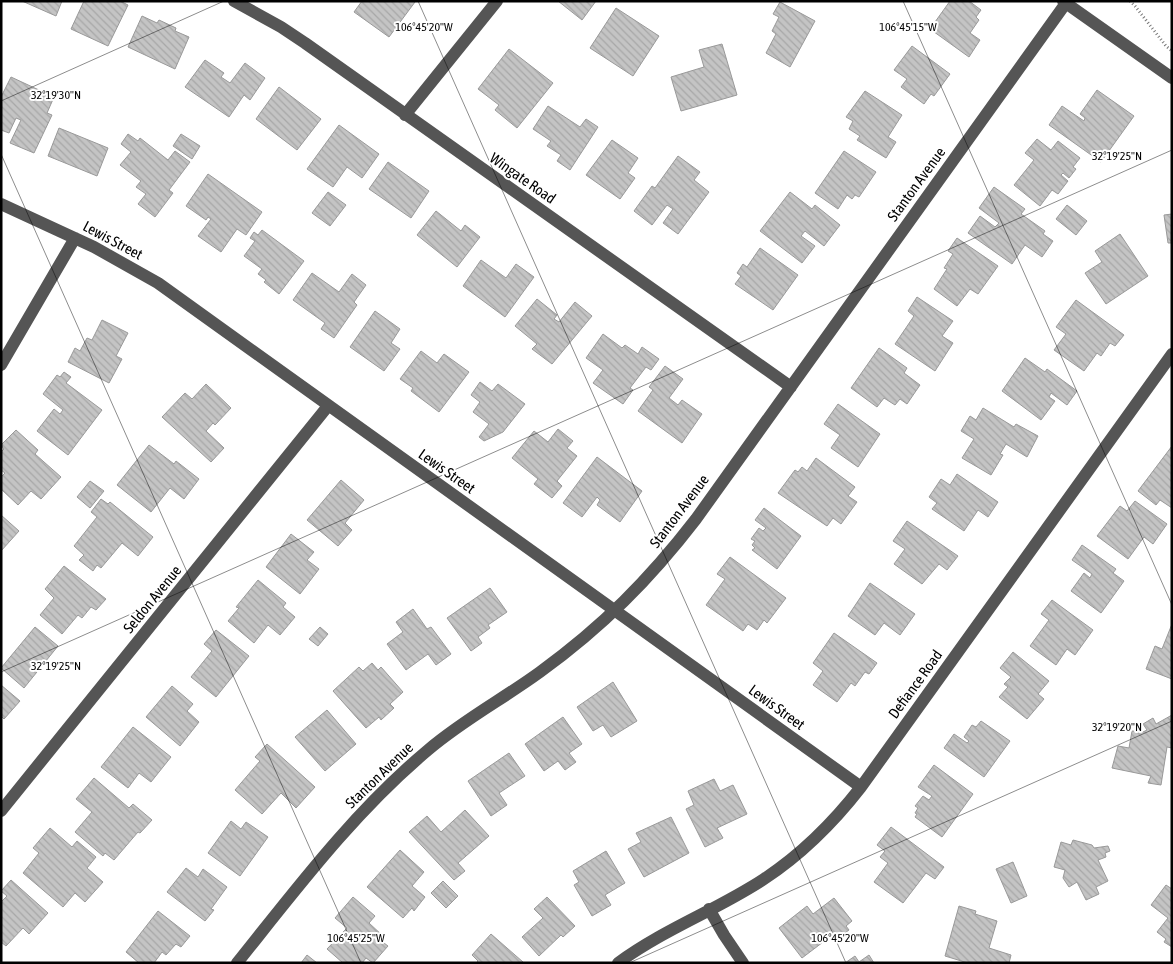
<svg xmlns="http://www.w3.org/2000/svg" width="1173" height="964" font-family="'Asap Condensed',sans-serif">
  <defs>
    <pattern id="building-back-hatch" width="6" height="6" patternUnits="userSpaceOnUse" patternTransform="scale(1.25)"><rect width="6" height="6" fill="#c4c4c4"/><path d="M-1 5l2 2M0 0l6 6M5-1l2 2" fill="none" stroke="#a7a7a7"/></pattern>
  </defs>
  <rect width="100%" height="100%" fill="#fff"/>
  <path fill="url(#building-back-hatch)" stroke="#999" d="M22 1H62L56 16Z
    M84 1H120L128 5 108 46 71 29Z
    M362 1H414L415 2 389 37 354 12Z
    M558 1H596L582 20Z
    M950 1H969L981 10 976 17 979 20 970 33 980 40 969 57 930 29Z
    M780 2 815 21 790 67 766 53 776 34 772 31 779 17 773 14Z
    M616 8 659 36 633 76 590 48Z
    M142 16 157 23 159 20 176 28 175 31 189 37 175 69 128 47Z
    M722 44 737 95 681 111 671 77 704 67 699 50Z
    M912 46 950 74 934 96 931 94 924 104 901 87 907 79 894 70Z
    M509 49 553 83 517 128 495 110 499 105 478 89Z
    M205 60 224 73 221 77 230 83 245 63 265 78 250 100 244 95 229 117 185 87Z
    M11 77 54 97 47 113 52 115 34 153 10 143 21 120 16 118 9 133 1 130V97Z
    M279 87 321 119 297 150 256 119Z
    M1097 90 1134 116 1101 162 1049 125 1062 106 1084 121 1085 118 1080 114Z
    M865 91 902 115 888 137 896 142 886 158 857 140 860 136 849 129 853 121 846 117Z
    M548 106 580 127 586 119 598 127 570 170 557 161 561 155 547 146 551 141 533 129Z
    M339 125 379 154 362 178 347 167 333 187 307 169Z
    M59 128 108 148 97 176 48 156Z
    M128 134 138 141 140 138 168 160 175 151 190 162 169 190 173 193 155 217 138 204 146 194 136 187 141 181 120 165 131 152 121 144Z
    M181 134 200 146 192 159 173 146Z
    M1037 139 1051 150 1058 141 1080 158 1073 167 1076 169 1069 178 1063 173 1061 175 1068 181 1058 194 1052 190 1040 206 1014 185 1034 160 1025 153Z
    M612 140 638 158 628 173 635 178 620 199 586 175Z
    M844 151 876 172 859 197 855 195 852 199 847 195 838 209 815 193Z
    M678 156 700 172 694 180 709 192 678 234 663 223 673 209 667 205 652 225 634 211 652 186 655 188Z
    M388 162 429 191 411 218 369 189Z
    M208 174 262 212 246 235 237 229 221 252 198 236 211 219 208 217 206 220 186 206Z
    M994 187 1025 209 1021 214 1045 231 1043 234 1053 241 1042 257 1025 245 1012 264 968 233 980 216 995 227 999 223 979 208Z
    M328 192 346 205 330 226 312 213Z
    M790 192 812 209 815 205 840 225 824 246 805 231 801 236 815 246 802 263 760 231Z
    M1067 205 1087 221 1076 235 1056 219Z
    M436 211 461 231 465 225 480 237 457 267 417 235Z
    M1172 214V243H1168L1164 215Z
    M262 230 304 261 279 294 264 282 266 280 258 274 262 269 244 256 255 241 250 238 254 232 258 235Z
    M1120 234 1148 276 1106 304 1085 273 1102 262 1095 251Z
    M957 238 998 266 978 294 970 289 957 306 934 289 947 269 944 268 953 254 948 251Z
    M760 248 798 275 773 310 735 284 741 276 737 273 743 264 747 267Z
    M481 260 506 278 516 264 534 277 505 317 463 286Z
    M312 273 339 292 352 274 366 285 354 302 357 305 334 338 321 329 325 323 293 300Z
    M917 297 953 321 942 336 953 343 935 371 895 344 914 316 908 311Z
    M537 299 557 315 554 319 559 322 575 302 592 316 552 364 532 349 537 344 515 326Z
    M1076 300 1124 335 1115 346 1110 343 1101 356 1097 353 1084 371 1054 350 1066 334 1056 327Z
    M375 311 400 329 391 343 400 349 384 371 350 347Z
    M102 320 128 333 116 356 122 359 109 383 68 362 75 348 80 351 87 338 92 340Z
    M603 334 622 348 625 345 638 354 642 347 659 359 651 370 646 367 630 388 633 390 623 404 593 383 603 370 586 358Z
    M879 348 907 368 904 373 920 385 907 404 900 399 895 405 884 398 877 407 851 388Z
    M421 351 437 363 444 354 469 372 439 412 411 391 413 388 400 379Z
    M1025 358 1045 372 1047 369 1077 391 1067 405 1051 393 1049 397 1055 401 1041 420 1002 391Z
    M665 366 683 379 669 398 678 405 682 400 702 414 682 443 638 411 653 390 649 387Z
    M64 372 71 377 66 383 102 410 68 455 37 431 54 409 60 414 63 410 43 394 57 375 60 377Z
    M480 382 492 391 498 384 525 404 503 432 484 441 479 437 489 424 473 412 480 402 471 395Z
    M206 384 231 408 215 425 213 423 206 431 224 448 211 462 162 417 185 393 192 399Z
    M838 404 880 434 858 467 831 448 840 435 824 424Z
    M983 408 1014 427 1016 424 1038 436 1027 457 1006 444 1000 454 1003 455 991 475 962 458 974 439 961 431 970 416 976 420Z
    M558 429 573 441 567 448 577 456 557 481 562 486 552 498 534 484 538 479 512 458 534 431 548 442Z
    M16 430 38 450 35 454 61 477 41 499 31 491 18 505 1 489V477L5 473 1 470V452L4 449 1 445Z
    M149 445 174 464 176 461 199 479 184 499 170 488 151 512 117 485Z
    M1172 446V508L1160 500 1156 505 1138 491Z
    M597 457 642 491 620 522 597 505 600 500 597 497 582 517 563 503Z
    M816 458 855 487 848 496 857 502 841 524 833 518 827 526 778 493 795 470 798 472 802 467 807 471Z
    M957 474 998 502 988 517 978 510 964 531 932 509 937 503 929 497 941 479 950 485Z
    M341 480 364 500 345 523 352 530 338 546 307 520Z
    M90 481 104 491 90 508 77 497Z
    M101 499 108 504 110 502 153 537 138 556 122 543 101 568 97 565 93 571 79 560 84 555 74 546 97 517 91 512Z
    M1135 501 1167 524 1153 544 1144 537 1128 559 1097 536 1120 506 1127 511Z
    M764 508 801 536 777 569 752 550 755 548 752 545 755 541 751 539 759 528 763 531 766 528 755 520Z
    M1 515 19 531 1 551Z
    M907 521 958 556 947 570 939 564 922 584 894 564 905 549 893 541Z
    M291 534 314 552 307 560 319 569 300 594 266 567Z
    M1082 545 1116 569 1113 573 1124 581 1101 613 1071 591 1084 573 1090 578 1092 574 1072 560Z
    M730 557 786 598 767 623 764 620 757 630 748 624 743 631 706 605 725 579 717 574Z
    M64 566 106 599 96 610 91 607 82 618 78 615 62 634 40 615 54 598 45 589Z
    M258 580 286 603 283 607 295 617 280 635 268 625 254 643 228 621 239 608 236 607Z
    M870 583 915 614 900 635 884 623 875 635 848 616Z
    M490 588 507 612 488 625 490 628 478 637 482 643 471 651 447 618Z
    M1052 600 1093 630 1075 655 1067 649 1056 665 1030 646 1049 620 1041 614Z
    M413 609 427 629 431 627 451 654 436 665 428 654 406 670 387 644 403 632 396 622Z
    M1172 624V679L1146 669 1155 646 1162 649Z
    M35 627 58 646 24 688 1 668Z
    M320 627 328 634 318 646 309 639Z
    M216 630 249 656 216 697 191 677 212 651 204 644Z
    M834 633 877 663 869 674 865 672 855 686 851 683 837 702 813 685 823 671 813 663Z
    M1013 652 1049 681 1038 694 1044 699 1027 719 999 697 1008 687 1004 684 1011 677 1000 668Z
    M372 663 378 670 381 667 403 692 390 704 394 708 381 720 379 717 366 728 333 691 359 667 363 671Z
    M613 682 637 721 611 737 603 725 593 731 577 707Z
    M1 685 20 701 4 719 1 716Z
    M172 686 193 704 187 711 199 722 180 746 146 717Z
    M327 710 356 744 325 771 295 737Z
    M1172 715V748L1167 747 1161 785 1148 783 1151 776 1112 768 1118 746 1129 748 1132 731 1143 732 1147 730 1143 724 1153 718 1156 724Z
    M563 717 582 744 569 753 576 762 565 770 558 761 544 771 525 744Z
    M981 721 1010 741 984 777 944 748 954 734 967 743 969 741 964 737 972 725 976 727Z
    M133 727 171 757 151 782 139 773 128 788 101 767Z
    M267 744 315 787 296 808 281 793 262 814 235 790 260 761 255 757Z
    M509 753 525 776 499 793 507 805 491 816 468 781Z
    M934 765 973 794 942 837 915 817 917 814 915 813 918 808 915 806 923 796 929 800 932 796 918 787Z
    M94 778 129 808 133 804 152 820 140 833 138 832 114 860 105 853 103 856 75 832 92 812 76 799Z
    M714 779 720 791 733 785 747 814 717 828 723 838 705 847 686 809 694 805 688 791Z
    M465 810 489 836 458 863 465 871 454 880 409 832 427 816 441 832Z
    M671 817 689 853 644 877 628 849 641 842 636 833Z
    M231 821 241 829 246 822 268 837 240 876 208 853Z
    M891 827 944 867 935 879 926 873 903 903 874 882 888 863 880 857 885 851 877 845Z
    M50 828 72 847 77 841 96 857 87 868 103 882 85 902 75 893 63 907 23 873 39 853 33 848Z
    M1073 840 1092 845 1094 848 1108 846 1110 851 1105 853 1106 857 1098 860 1108 881 1096 887 1099 894 1086 900 1077 882 1069 887 1063 878 1065 870 1054 867 1061 842 1071 845Z
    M400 850 424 872 412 886 425 897 414 911 412 908 403 918 367 887Z
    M606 851 625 883 605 895 611 905 592 916 574 885 579 882 573 871Z
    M1013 862 1027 896 1011 903 996 869Z
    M186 868 198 877 203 869 227 887 211 909 214 910 205 921 167 892Z
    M11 880 48 913 29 934 23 928 6 946 1 942V902L7 896 1 891Z
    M443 881 458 896 446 908 431 893Z
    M1166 885 1172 889V947L1164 942 1166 939 1157 932 1168 918 1151 905Z
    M353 897 375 916 369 923 383 936 380 940 388 946 373 963 366 958 362 963H343L327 949 347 928 335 918Z
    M547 897 575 926 563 937 561 935 539 956 522 937 543 918 534 909Z
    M834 898 852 921 846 926 849 930 835 940 831 936 802 958 779 928 807 906 813 914Z
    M959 906 976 911 975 914 997 921 989 948 1011 955 1009 963H968L945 956Z
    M158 911 190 936 181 947 176 944 166 955 162 952 154 963H139L126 952Z
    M491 934 523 962 522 963H476L478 961 472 955Z
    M307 955 317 963H301Z
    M869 955 874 963H845L855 956 859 962Z"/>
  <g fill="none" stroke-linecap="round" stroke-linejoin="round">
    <path stroke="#777" stroke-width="3" stroke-dasharray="1 2.5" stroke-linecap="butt" d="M1130 1 1135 6 1166 46 1172 51"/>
    <path stroke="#555" stroke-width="12" d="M234 1 281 27 305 43 791 387
      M1063 1 1172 78
      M405 115 497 1
      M1 204 94 247 158 283 861 787
      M1 365 75 238
      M1 811 328 406
      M709 909 724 935 743 963
      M237 963C297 888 355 811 428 750 463 720 503 699 540 672 602 627 649 580 696 519L1066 3
      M618 963C664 929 717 910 764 879 802 854 833 823 861 787L1172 354"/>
  </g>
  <path fill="none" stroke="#000" stroke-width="1" stroke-opacity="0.45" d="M418 1 846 963M903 1 1172 605M1 101 224 1M1 154 361 963M1 672 1172 150M629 963 1172 721"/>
  <g text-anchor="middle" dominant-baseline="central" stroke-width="4" stroke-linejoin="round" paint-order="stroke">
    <g font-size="15" fill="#000" stroke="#fff">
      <text transform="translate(523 178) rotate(35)">Wingate Road</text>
      <text transform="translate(916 184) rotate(-54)">Stanton Avenue</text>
      <text transform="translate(113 240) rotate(28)">Lewis Street</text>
      <text transform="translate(447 471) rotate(35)">Lewis Street</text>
      <text transform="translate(679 511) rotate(-53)">Stanton Avenue</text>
      <text transform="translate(152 599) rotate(-51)">Seldon Avenue</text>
      <text transform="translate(915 684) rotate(-54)">Defiance Road</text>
      <text transform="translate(777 707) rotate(36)">Lewis Street</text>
      <text transform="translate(379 775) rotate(-44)">Stanton Avenue</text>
    </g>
  </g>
  <g font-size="12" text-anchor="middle" fill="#000" stroke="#fff" stroke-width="4" stroke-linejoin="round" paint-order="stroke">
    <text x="424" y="31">106°45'20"W</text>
    <text x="908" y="31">106°45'15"W</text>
    <text x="56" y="99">32°19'30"N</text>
    <text x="1117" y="160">32°19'25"N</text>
    <text x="56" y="670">32°19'25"N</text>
    <text x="1117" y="731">32°19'20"N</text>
    <text x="356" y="942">106°45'25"W</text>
    <text x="840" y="942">106°45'20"W</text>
  </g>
  <rect width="1173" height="964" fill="none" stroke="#000000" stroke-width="5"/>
</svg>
